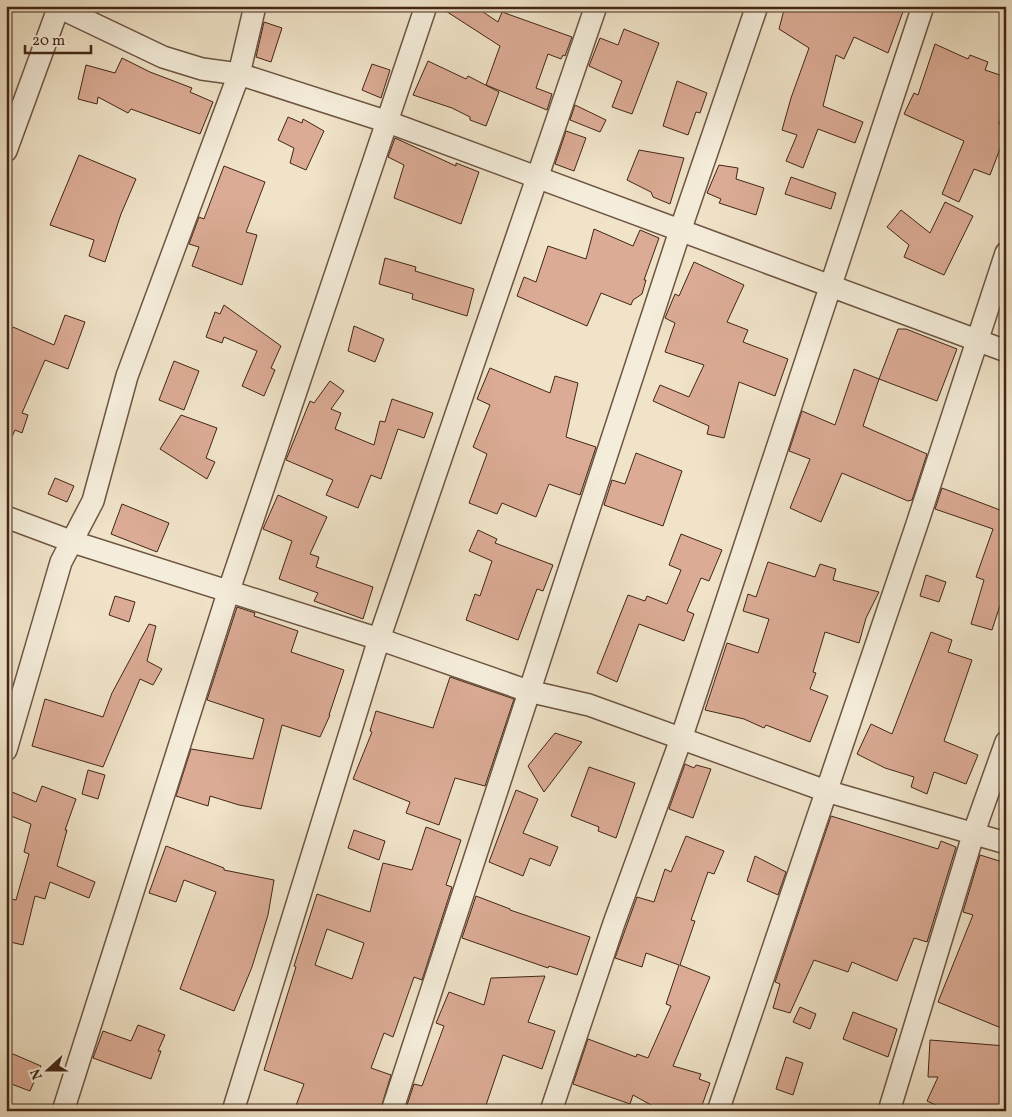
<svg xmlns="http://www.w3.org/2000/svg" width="1012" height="1117" font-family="Vollkorn,serif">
  <rect width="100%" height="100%" fill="#f0e3c8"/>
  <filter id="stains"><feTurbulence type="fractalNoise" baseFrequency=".004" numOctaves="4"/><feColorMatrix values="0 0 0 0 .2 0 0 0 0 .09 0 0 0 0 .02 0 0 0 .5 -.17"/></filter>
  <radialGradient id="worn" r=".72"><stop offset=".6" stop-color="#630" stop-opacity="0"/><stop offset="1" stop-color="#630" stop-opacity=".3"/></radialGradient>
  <path fill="#dbab95" stroke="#412616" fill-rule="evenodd" d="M438 6H474L498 22 502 12 572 37 565 56 563 55 561 59 548 54 536 88 552 94 547 110 486 85 500 46Z
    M785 6H905L888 53 854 37 844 59 836 55 823 106 863 122 855 143 818 129 803 168 786 161 797 135 782 130 791 98 809 48 779 29Z
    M264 22 282 28 271 62 256 57Z
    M624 29 659 43 632 114 612 107 622 81 589 66 600 38 618 45Z
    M935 44 968 59 970 55 988 62 985 70 1006 77V105L999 124 1006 128V133L990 175 974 169 959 202 942 194 964 141 904 114 914 93 918 95Z
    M122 58 150 72 192 88 190 92 213 102 200 134 131 109 128 113 98 97 97 104 78 99 86 65 115 73Z
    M428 61 466 79 468 76 499 92 486 126 470 120V117L452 108 413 95Z
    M372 64 390 70 381 98 362 90Z
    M677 81 707 93 700 113 696 112 688 135 663 126Z
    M575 105 606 120 600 132 570 120Z
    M288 117 302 123 303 119 324 131 306 170 290 163 294 148 278 140Z
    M566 131 586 138 574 171 555 164Z
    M395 138 456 166V163L479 172 461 224 394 198 404 165 388 157Z
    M639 150 684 158 670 204 653 197 651 192 627 180Z
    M79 155 136 179 121 214 105 262 89 256 94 240 50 225Z
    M719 165 738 168 736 179 764 188 756 215 719 203 721 199 707 193Z
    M224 166 265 182 246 232 257 235 242 285 192 266 199 247 189 244 199 217 204 219Z
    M791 177 836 193 831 209 785 194Z
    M945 202 973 216 944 275 904 257 909 245 887 227 901 210 930 233Z
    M594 229 633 246 640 230 659 238 644 280H646L642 294 633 300 631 305 601 293 587 326 517 296 524 277 536 282 548 246 586 259Z
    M385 258 416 267 415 271 474 289 467 316 412 299 413 294 379 284Z
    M694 262 744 285 727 322 748 330 743 342 788 359 775 396 739 382 724 438 707 434 709 426 653 401 660 385 689 397 704 365 665 352 675 323 665 318 675 294 679 296Z
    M224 305 281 346 271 368 275 370 264 396 242 386 257 351 224 337 222 343 206 337 215 312 220 314Z
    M65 315 85 322 68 369 45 360 22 413 28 415 22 433 15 430 6 450V342L13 327 54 345Z
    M354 326 384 339 375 362 348 351Z
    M898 329H906L957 349 937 401 879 379Z
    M174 361 199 371 184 410 159 400Z
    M490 368 550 393 555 376 578 383 566 437 596 447 580 495 549 484 536 517 502 503 497 514 469 503 487 454 473 447 490 405 477 399Z
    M854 369 879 379 863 426 927 454 912 500 908 501 842 473 821 522 790 508 810 459 789 451 802 411 835 425Z
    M330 381 344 391 331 409 341 413 335 429 374 445 380 421 385 422 392 399 433 413 424 438 398 429 381 479 371 475 358 508 326 495 333 480 286 460 310 401 314 403Z
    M181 415 217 428 206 458 215 462 207 479 160 449Z
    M636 453 682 471 663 526 604 505 612 480 625 484Z
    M55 478 74 486 67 502 48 494Z
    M942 488 1000 510 1004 501H1006V587L992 630 971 624 984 580 976 577 993 529 935 509Z
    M278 495 327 517 310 554 319 557 316 567 373 587 363 619 314 601 318 593 279 579 292 541 263 529Z
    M122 504 169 523 157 552 111 534Z
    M478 530 497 539 495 543 553 565 543 591 537 589 518 640 466 620 475 594 480 596 492 561 469 551Z
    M681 534 722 550 709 581 701 578 687 611 694 614 684 641 639 624 617 682 597 673 628 595 645 601 647 596 667 604 681 570 669 565Z
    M768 562 815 577 820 564 836 569 833 580 879 592 866 618 859 643 825 632 813 672 816 673 810 689 828 696 810 742 766 725 764 728 744 719 705 710 727 643 758 653 769 619 743 611 748 594 756 597Z
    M926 575 946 582 939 602 920 596Z
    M115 596 135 602 129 622 109 615Z
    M237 607 255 613 254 616 298 631 291 652 344 670 329 715H330L320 737 282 725 261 809 239 805 210 796 208 806 176 796 191 749 253 759 264 719 207 700Z
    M149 624 156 626 147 661 162 669 153 685 140 679 103 767 32 746 45 699 103 717 112 693Z
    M931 632 952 640 948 652 972 660 944 741 978 755 966 784 934 772 927 794 911 787 914 777 885 768 857 754 871 724 892 734Z
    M450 677 514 699 485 786 455 778 439 825 406 813 410 802 353 779 372 732 370 731 376 711 433 728Z
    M555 733 582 742 544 792 528 766Z
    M685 764 694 768 696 765 711 769 693 818 669 809Z
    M589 767 635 783 616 838 598 831 599 827 571 816Z
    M88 770 105 775 98 799 82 794Z
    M42 786 76 799 65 830H67L57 866 95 882 89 898 50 882 45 899 35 896 23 945 6 941V898L16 900 29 854 24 852 31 824 6 814V807L12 792 36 802Z
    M516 790 538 799 523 833 558 847 550 866 530 858 523 876 489 862Z
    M831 816 938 849 941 841 956 847 927 942 914 938 897 981 852 962 848 972 814 960 790 1013 773 1008 780 984 775 982Z
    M426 827 461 840 446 885 452 887 422 980 414 977 393 1037 384 1033 371 1068 391 1075 380 1111H294L304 1084 264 1070 296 967 294 966 317 894 370 912 383 863 412 870ZM327 929 364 943 352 979 315 965Z
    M354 830 385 841 379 860 348 848Z
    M686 836 724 851 714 874 708 872 691 920 695 921 680 965 710 977 673 1066 701 1074 699 1079 710 1083 700 1111H662L633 1095 630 1104 573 1084 588 1039 636 1057 637 1054 648 1058 671 1006 666 1004 679 965 646 953 642 967 615 958 637 897 654 902 665 869 671 872Z
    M166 846 224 868V870L274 880 268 915 252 967 234 1011 180 989 216 892 184 880 176 902 149 893Z
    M980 855 1006 863V1030L938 1002 973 915 963 912Z
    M755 856 786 872 778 895 747 881Z
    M476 896 510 909V910L590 937 577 975 549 966 548 968 462 938Z
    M545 976 528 1022 555 1031 542 1069 503 1055 484 1111H405L414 1084 422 1086 444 1026 436 1023 449 992 484 1005 491 978Z
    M800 1007 816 1014 810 1029 793 1022Z
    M853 1012 897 1029 888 1057 843 1039Z
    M138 1025 165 1035 158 1051H161L151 1079 93 1058 103 1031 131 1041Z
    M930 1040 1006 1046V1111H968L955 1106 953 1111H949L927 1101 938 1077H928Z
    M6 1051 41 1066 30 1091 6 1082Z
    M786 1057 803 1063 793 1095 776 1089Z"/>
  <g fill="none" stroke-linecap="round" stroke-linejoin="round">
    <defs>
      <path id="minor" d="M56 6 163 57 202 69 239 74 388 122 1006 351
        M6 151 59 6
        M6 517 73 542 379 639 528 691 589 705 826 791 1006 843
        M6 750 61 562 93 501 127 376 239 74 255 6
        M63 1111 229 590 426 6
        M233 1111 379 639 596 6
        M392 1111 680 231 757 6
        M551 1111 614 923 681 739 923 6
        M718 1111 916 527 1006 253
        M889 1111 974 832 1006 742"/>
    </defs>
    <use href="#minor" stroke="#6d5542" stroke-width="24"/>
    <use href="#minor" stroke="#f5eddb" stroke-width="21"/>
  </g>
  <rect width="1012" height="1117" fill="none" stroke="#f0e3c8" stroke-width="25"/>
  <rect x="8" y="8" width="997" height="1102" fill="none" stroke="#412616" stroke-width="2.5"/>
  <rect x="12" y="12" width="987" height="1092" fill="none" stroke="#412616"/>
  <g transform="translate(48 1070) rotate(249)" stroke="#f5eddb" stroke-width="4" paint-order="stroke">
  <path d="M0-4L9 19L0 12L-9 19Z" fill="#412616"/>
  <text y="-8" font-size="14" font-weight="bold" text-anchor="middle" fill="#412616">N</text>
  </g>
  <path d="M25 45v8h66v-8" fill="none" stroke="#412616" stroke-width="2.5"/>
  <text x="32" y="45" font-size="15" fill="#412616" stroke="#f5eddb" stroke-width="4" paint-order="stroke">20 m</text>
  <rect width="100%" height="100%" filter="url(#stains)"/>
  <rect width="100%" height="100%" fill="url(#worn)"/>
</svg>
